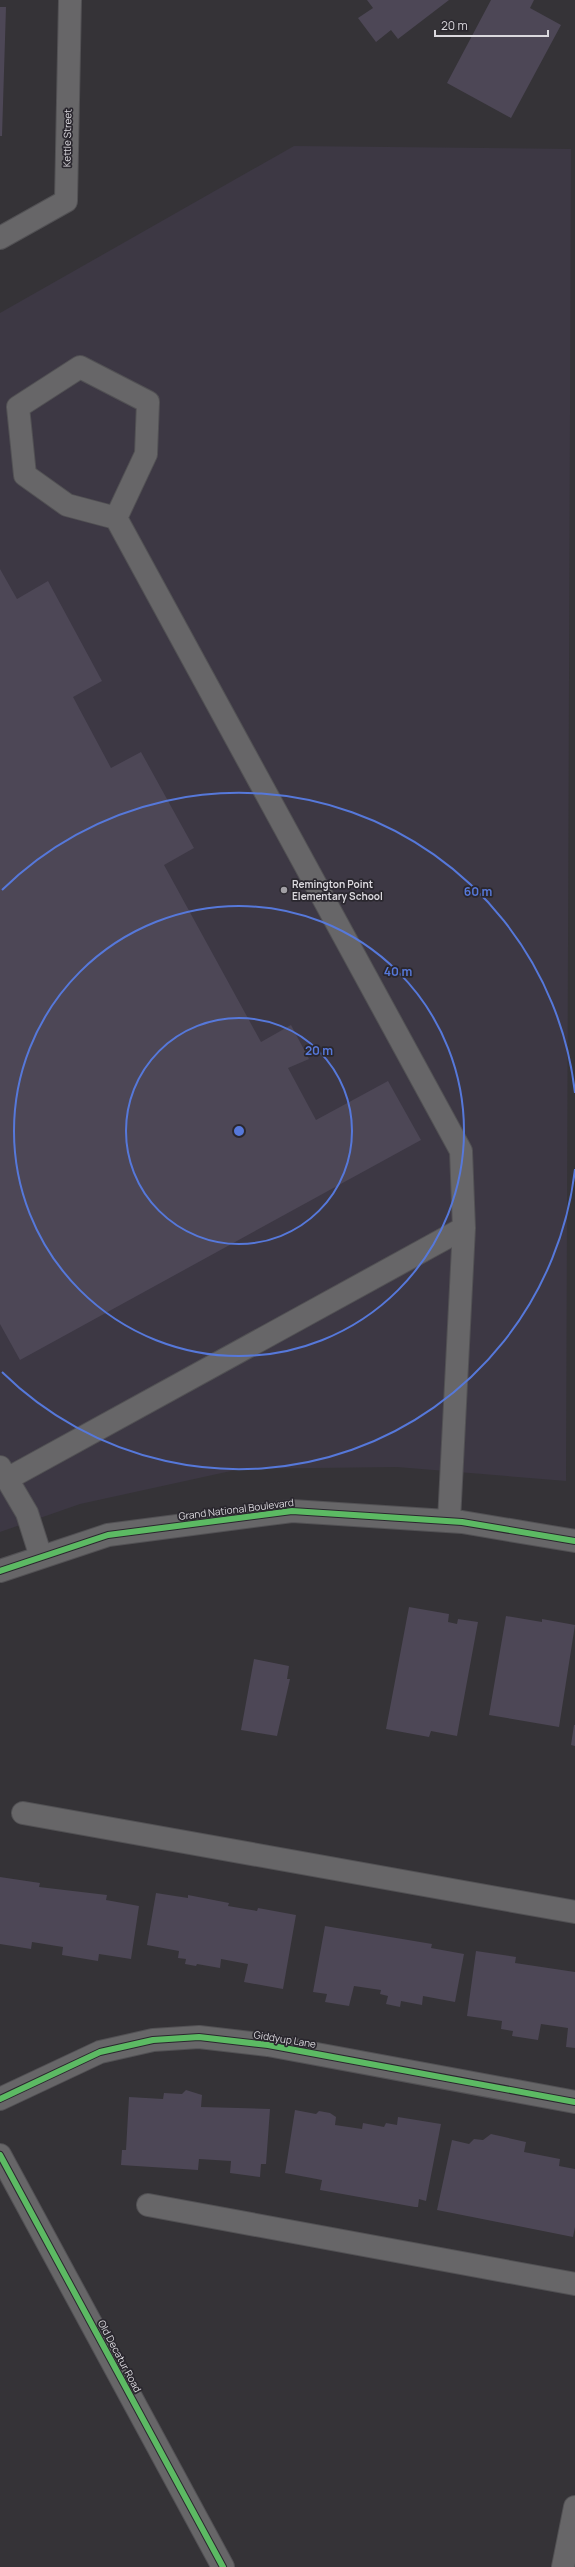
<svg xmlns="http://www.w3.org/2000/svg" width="575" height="2567" font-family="Manrope,sans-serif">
  <rect width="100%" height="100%" fill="#353337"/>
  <path fill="#3d3844" d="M294 146 571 149 566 1481 397 1467 240 1469 80 1504 0 1532V313Z"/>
  <path fill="#4d4756" d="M367 0H449L398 39 391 30 376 42 358 18 373 8Z
    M491 0H534L530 8 561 25 511 118 447 83Z
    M0 7H6L2 136H0Z
    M0 569 17 599 48 581 102 681 73 697 111 768 141 752 194 848 164 865 261 1042 291 1025 309 1059 288 1068 316 1120 388 1081 421 1140 20 1360 0 1324Z
    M409 1607 449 1614 448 1622 457 1624 458 1619 478 1622 457 1736 431 1731 429 1737 386 1729Z
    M506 1616 542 1622V1619L575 1625 559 1727 489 1715Z
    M254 1659 289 1666 287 1679H290L277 1736 241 1730Z
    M574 1725H575V1746L571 1745Z
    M0 1877 40 1883 39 1887 107 1895 106 1900 139 1906 131 1959 99 1954 98 1961 62 1955 63 1947 32 1942 31 1949 0 1944Z
    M156 1893 188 1898V1895L229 1903 228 1906 257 1911 258 1908 296 1915 283 1989 244 1982 248 1964 221 1959 220 1968 197 1964 196 1966 185 1964 186 1959 178 1958 179 1951 147 1945Z
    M325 1926 432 1944 431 1948 464 1954 455 2002 423 1996 422 2005 401 2001 400 2007 386 2004 388 1996 380 1994 381 1990 354 1986 349 2006 325 2002 327 1994 313 1992Z
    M476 1951 516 1957 515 1963 575 1972V2048L566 2047 568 2028 541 2024 538 2040 512 2036 513 2031 501 2029 502 2021 467 2016Z
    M186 2090 202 2095 201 2107 270 2109 266 2164H261L260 2177 230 2173 231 2161 199 2159 198 2170 121 2165 122 2150H126L129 2097 163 2099 164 2093 182 2094Z
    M295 2110 316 2114 319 2111 330 2113 336 2117 335 2125 362 2129 363 2123 384 2127 386 2123 397 2125 398 2117 441 2124 426 2201 419 2199 418 2207H415L320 2190 322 2180 285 2173Z
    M491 2134 526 2142 524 2152 560 2159 559 2166 575 2169V2227L573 2237 437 2210 452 2140 469 2144 474 2139 483 2140Z"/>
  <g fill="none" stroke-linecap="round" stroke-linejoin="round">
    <defs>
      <path id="minor" d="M0 238 66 201 70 0
        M116 518 146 454 148 402 80 367 18 407 25 475 67 505 116 518 461 1151 464 1228 449 1521
        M0 1467 27 1513 41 1557
        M7 1479 464 1228
        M0 1571 108 1535 292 1511 462 1522 575 1541
        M23 1813 575 1912
        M0 2099 100 2052 153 2040 199 2037 268 2045 575 2102
        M0 2155 223 2567
        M148 2205 575 2284
        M563 2567 575 2507"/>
    </defs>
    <use href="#minor" stroke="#525154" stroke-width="24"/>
    <use href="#minor" stroke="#676668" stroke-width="22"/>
    <defs>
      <path id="cycleway" d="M0 1571 108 1535 292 1511 462 1522 575 1541
        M0 2099 100 2052 153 2040 199 2037 268 2045 575 2102
        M0 2155 223 2567"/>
    </defs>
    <use href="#cycleway" stroke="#2a272e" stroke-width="8"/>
    <use href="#cycleway" stroke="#5cba63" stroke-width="6"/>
  </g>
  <g fill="none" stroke="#5678da" stroke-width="2">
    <circle cx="239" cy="1131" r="113"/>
    <circle cx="239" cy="1131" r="225"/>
    <path d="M575 1169A338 338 0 0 1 2 1372M2 890A338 338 0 0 1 575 1093"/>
  </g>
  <circle fill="#a19fa4" stroke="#2a272e" stroke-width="1.5" cx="284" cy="890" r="4"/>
  <g text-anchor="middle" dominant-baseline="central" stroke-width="3.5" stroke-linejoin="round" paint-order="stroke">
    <g font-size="10" fill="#dbd9de" stroke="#2a272e">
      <text transform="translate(67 138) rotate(-89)">Kettle Street</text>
      <text transform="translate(236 1509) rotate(-7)">Grand National Boulevard</text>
      <text transform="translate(285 2039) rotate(9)">Giddyup Lane</text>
      <text transform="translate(120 2356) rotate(62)">Old Decatur Road</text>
    </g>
    <g font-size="10" font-weight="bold" fill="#dbd9de" stroke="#2a272e" text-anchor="start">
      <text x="292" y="884">Remington Point<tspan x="292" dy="12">Elementary School</tspan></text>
    </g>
  </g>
  <circle cx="239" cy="1131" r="6" fill="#5678da" stroke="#2a272e" stroke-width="2"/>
  <g font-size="12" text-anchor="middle" font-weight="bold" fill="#5678da" stroke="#2a272e" stroke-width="3.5" stroke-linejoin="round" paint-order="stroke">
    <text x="478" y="896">60 m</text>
    <text x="398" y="976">40 m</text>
    <text x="319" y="1055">20 m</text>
  </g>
  <path d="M435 30v6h113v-6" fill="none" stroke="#dbd9de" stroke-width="2"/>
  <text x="441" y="30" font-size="12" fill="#dbd9de" stroke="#2a272e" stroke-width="3" paint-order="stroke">20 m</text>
</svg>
